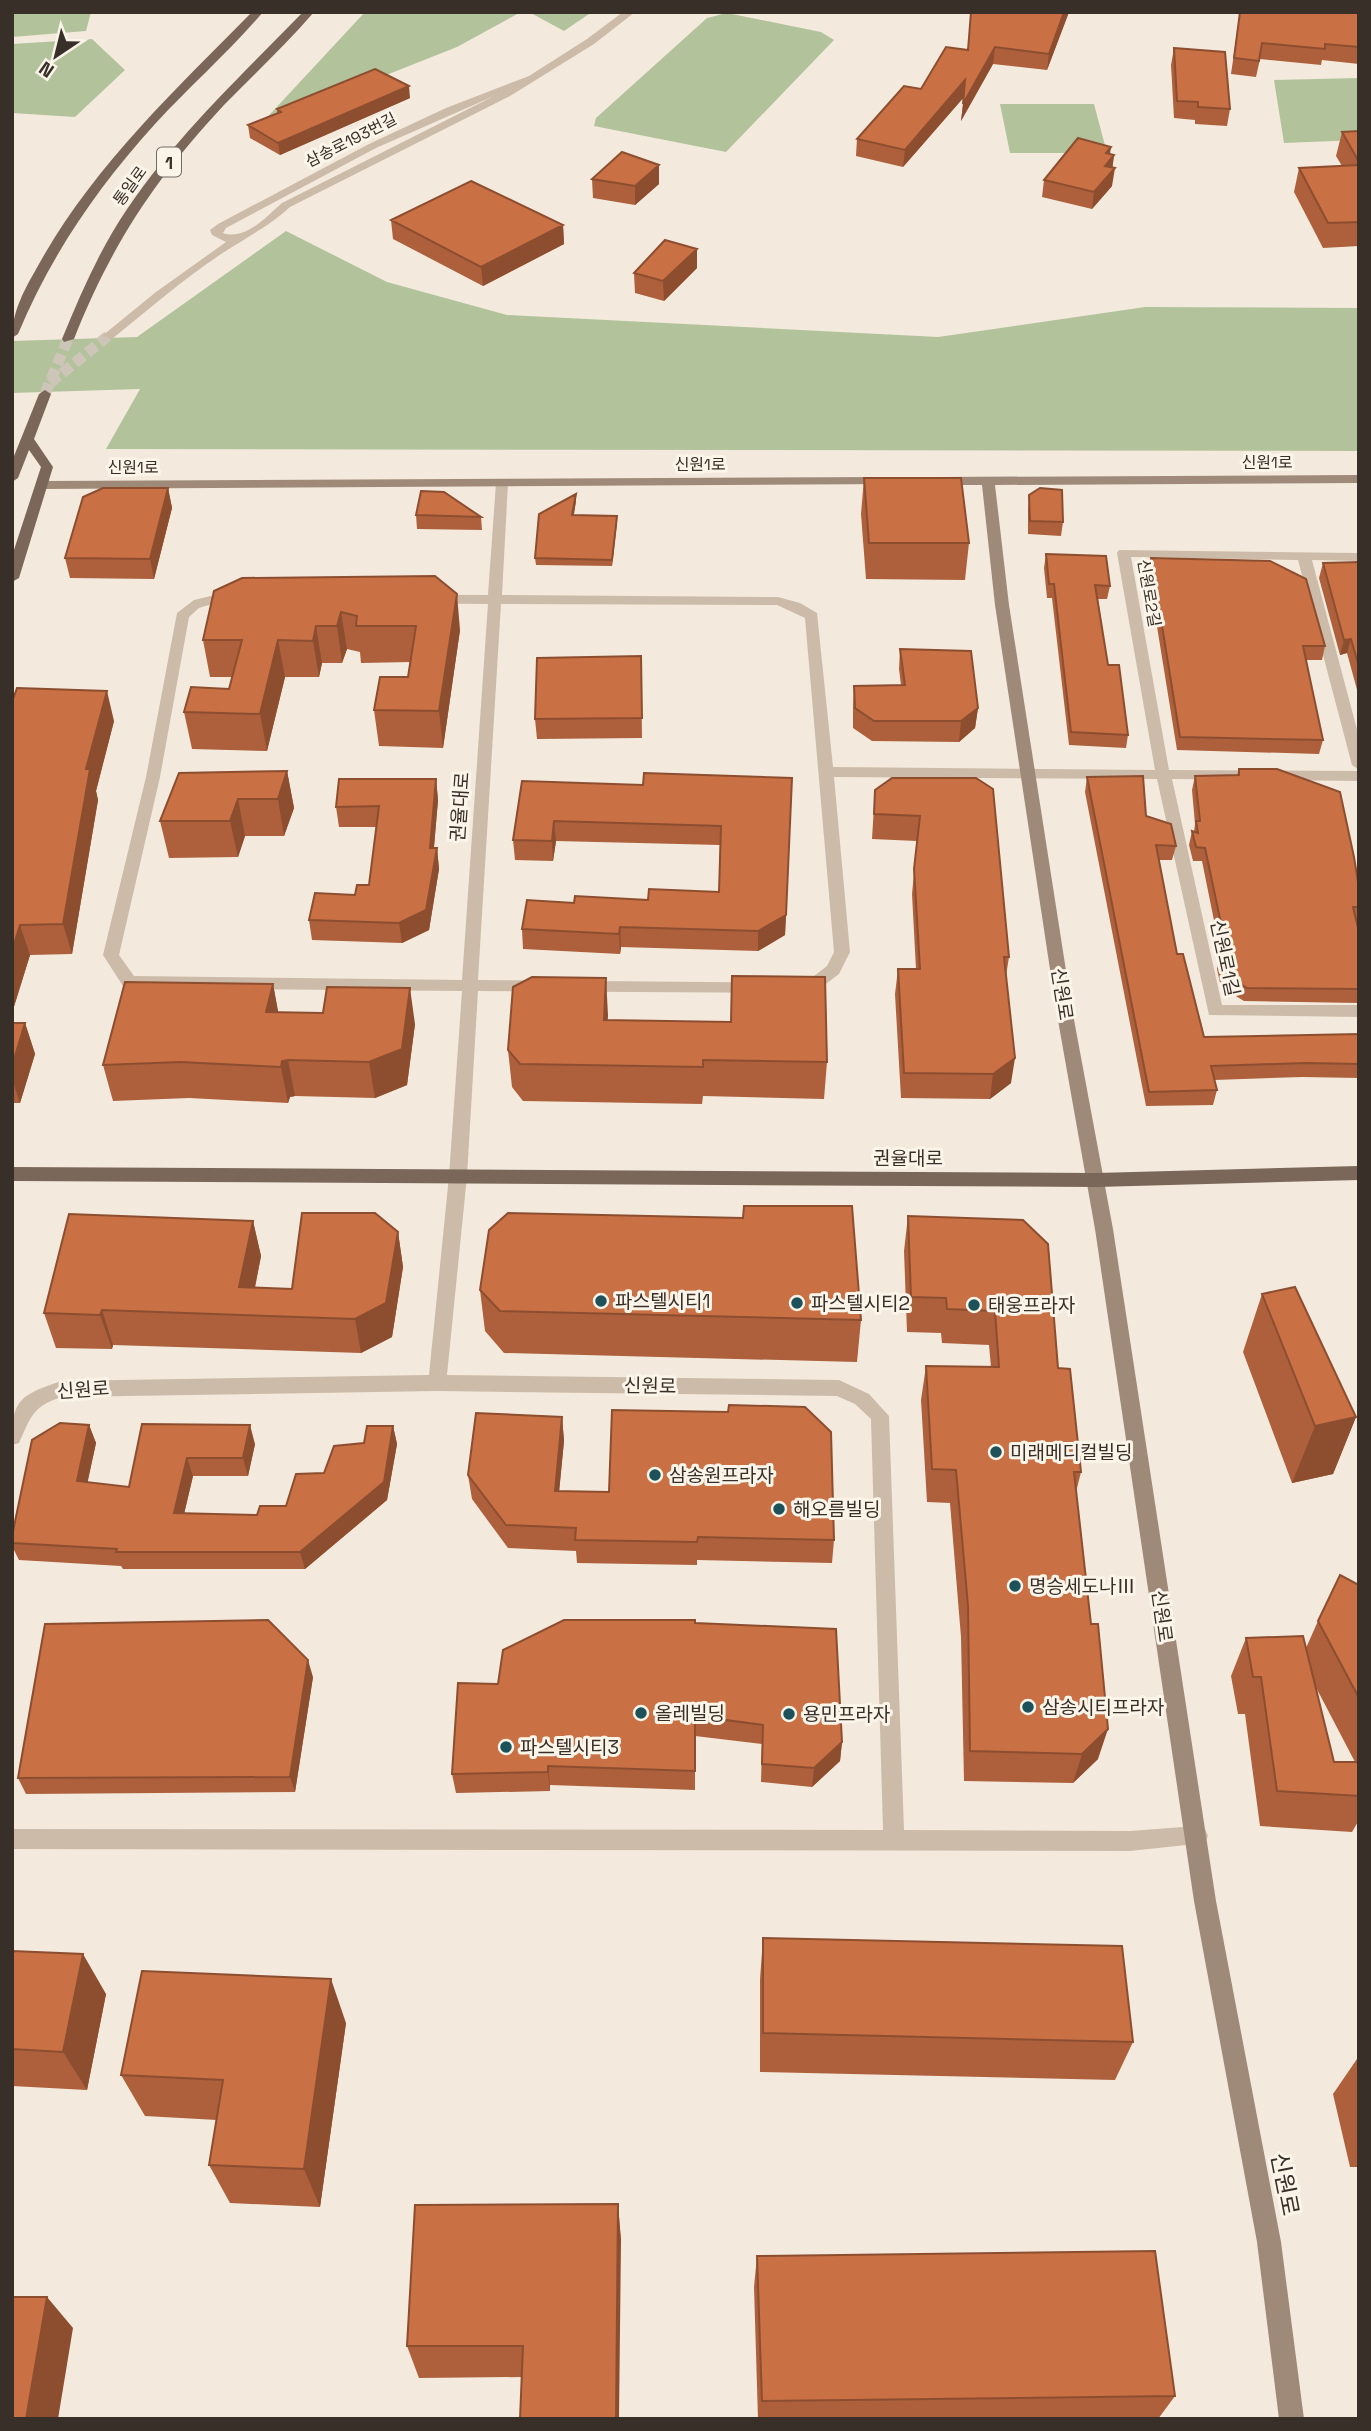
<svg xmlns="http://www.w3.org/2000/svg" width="1371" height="2431" font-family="'Space Grotesk','Noto Sans KR',sans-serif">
  <rect width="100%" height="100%" fill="#f3eadd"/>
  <path fill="#b2c39c" d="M12 12H91L86 31 12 37Z
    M365 12H521L457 47 260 125Z
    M529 12H592L564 31Z
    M727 13 821 32 834 40 726 152 594 126 596 118 707 18Z
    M92 39 125 70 75 117 12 113V44Z
    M1359 78V140L1284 143 1274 80Z
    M1000 104H1094L1107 153H1010Z
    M286 231 387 282 507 315 938 337 1145 307 1359 308V451L106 449 140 389 12 393V341L137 337Z"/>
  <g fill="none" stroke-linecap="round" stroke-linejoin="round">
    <path stroke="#cec5b9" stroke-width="11" stroke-dasharray="11 5" stroke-linecap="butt" d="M50 383 108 336"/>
    <path stroke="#cec5b9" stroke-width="11" stroke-dasharray="11 5" stroke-linecap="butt" d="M45 394 68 339"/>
    <path fill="#ccbba8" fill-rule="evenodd" d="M623 12H635L594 44 510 96 290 207C274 222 259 230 242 241 197 267 153 306 112 339L102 336 156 292 226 242 212 235 210 230 218 224 369 144 446 108 529 76 587 39ZM494 96 282 203C267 216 245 241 223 233L226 228 376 148Z
      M502 479 508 483 502 595 778 597 800 603 817 613 833 767 1155 770 1117 553 1119 550 1359 553V561L1312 560 1359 737V770L1352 765 1298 560 1131 557 1169 770 1359 771V781L1172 779 1222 1005H1359V1017L1209 1015 1157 779 834 777 850 952 839 974 814 993 478 991 467 1176 447 1375 839 1380 869 1394 889 1416 904 1830 1130 1831 1197 1826 1205 1829 1208 1836 1205 1843 1130 1851 12 1849V1829L883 1830 871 1419 855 1404 837 1396 437 1391 61 1397C32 1407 31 1417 19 1443L12 1445C12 1400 18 1396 61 1381L429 1375 449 1176 462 991 129 988 123 986 103 955 146 777 177 613 194 600 219 594 488 595 496 483ZM219 602 488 604 462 980 134 976 119 955 160 777 189 617 199 608ZM501 604 777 605 805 618 834 952 827 966 805 983 478 980Z"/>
    <path fill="#9f8a79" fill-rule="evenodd" d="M1359 475V483L995 485 1009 605 1072 1009 1113 1229 1216 1901 1281 2242 1304 2419H1279L1257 2242 1194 1901 1095 1229 1056 1009 995 605 982 485H939L933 481 939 477Z
      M886 477 891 478V484L42 489 36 485 42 481Z"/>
    <path fill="#7a6759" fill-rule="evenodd" d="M252 12H263C229 52 190 86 155 124 97 188 51 255 18 334L12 338C12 310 26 287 39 264 93 167 175 90 252 12Z
      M303 12H314C286 45 254 74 224 105 155 179 111 245 74 339L64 342 62 339C77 303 92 267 112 233 162 149 236 81 303 12Z
      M45 390 51 394 34 439 53 467 19 578 12 582V556L41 467 29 450 18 478 12 482V461L39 394Z
      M1359 1166V1180L1096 1187 12 1181V1167L1096 1173Z"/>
  </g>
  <path fill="#ad603b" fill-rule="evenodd" d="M971 12H1069L1047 70 993 64 961 121 964 97 903 167 856 156 857 139 921 89 968 50Z
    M1240 12H1359V64L1322 60 1321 65 1260 59 1256 77 1231 74Z
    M1174 48 1230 109 1227 126 1195 124V120L1174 118 1171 65Z
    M410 98 280 155 250 138 248 125 277 113V109Z
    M1359 131V246L1323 248 1294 192 1299 168 1342 166 1336 156 1342 132Z
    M1110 154 1114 155 1112 168V186L1092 209 1042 197 1044 180Z
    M659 165V184L635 205 593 198 592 179Z
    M391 220 563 225 564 244 483 286 393 239Z
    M697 249V268L664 301 635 293 634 273Z
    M864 478 969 543 965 580 866 579 861 514Z
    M168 488 172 508 154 579 70 578 65 558Z
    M1029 495 1063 522 1061 536 1028 534V509Z
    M576 501 574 515 617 516 612 566 536 565 535 558Z
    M416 515 481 517 482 530 417 529Z
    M1046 554 1110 586 1107 599H1098L1108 665 1128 735 1126 748 1069 745 1052 598H1047L1044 568Z
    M1151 558 1325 646 1322 660H1306L1323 740 1319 754 1177 750 1148 571Z
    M1359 562V697L1347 653 1340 655 1319 578 1323 563Z
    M214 591 460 630 443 748 379 746 374 710 408 677 411 662 361 663 360 652 347 649 342 663H322L319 677H285L267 751 192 749 184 712 229 689 232 677H210L203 640Z
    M900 649 978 708 975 728 959 742 872 741 853 728V706L854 686 901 685 899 669Z
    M641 656 642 738 537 739 535 719Z
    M12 702 114 721 96 791 98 800 72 954 30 955 12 1013Z
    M1239 769 1359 888V916L1357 921H1356L1359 932V1003L1244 1001 1221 987 1217 969 1220 955H1221L1202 861H1193L1189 845 1192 831 1194 832 1195 824 1192 790 1195 776 1237 775Z
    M287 771 294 808 284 836H245L238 857 169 858 160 821Z
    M1087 777 1146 816 1176 846 1172 860H1159L1177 954 1204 1037 1359 1034V1078L1302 1077 1214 1080 1217 1090 1213 1105 1146 1106 1085 792Z
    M792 778 785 935 758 951 621 947 620 954 523 949 522 929 574 903 648 900 719 892 720 845 556 841 553 861 515 860 513 840 522 781 643 785Z
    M976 778 1009 957 1006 976 1011 1083 990 1099 901 1098 895 994 898 969H916L912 894 917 841 872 839 875 790Z
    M436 779 438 800 434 848H437L439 869 429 930 402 943 312 940 309 920 355 895 369 885 376 827H339L336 807Z
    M273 984 278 1013 415 1024 407 1085 375 1098 295 1096 290 1097 288 1103 189 1098 113 1101 103 1065Z
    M608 1015 607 1020 827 1062 824 1099 703 1096 702 1104 523 1101 512 1087 508 1050Z
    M12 1023H25L35 1054 20 1103H12Z
    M908 1216 1058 1368 1081 1472 1076 1492 1098 1759 1073 1783 964 1781 961 1637 950 1503 927 1502 921 1400 926 1366 991 1367 989 1345 942 1343 941 1333 907 1332 904 1251Z
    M253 1221 261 1256 255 1288 292 1289 398 1232 403 1267 392 1337 361 1353 113 1345 112 1349 56 1348 44 1313Z
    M480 1290 861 1320 857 1362 504 1353 485 1331Z
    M1262 1294 1356 1417 1333 1474 1292 1483 1243 1352Z
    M562 1417 564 1441 559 1491 834 1540 832 1563 697 1560V1565L577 1563 576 1551 508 1548 472 1499 468 1475Z
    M142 1424 255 1444 248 1476H193L184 1514 257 1515 286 1506 324 1473 364 1443 393 1426 397 1444 387 1500 305 1569H123L121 1566 19 1560 12 1546V1536L89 1425 96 1443 87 1483 129 1487Z
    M1359 1585V1820L1352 1832 1260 1826 1245 1714H1238L1231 1676 1246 1638 1306 1648 1318 1621ZM1315 1686 1320 1695 1355 1762H1334Z
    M695 1623 842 1742 840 1761 812 1787 761 1782 762 1744 695 1736V1790L550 1785V1791L456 1793 452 1774 498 1684Z
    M313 1677 295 1792 26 1794 18 1778Z
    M763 1938 1133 2042 1115 2080 760 2072V1979Z
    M12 1951 106 1994 87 2090 12 2086Z
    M346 2023 320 2207 230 2203 209 2165 217 2120 145 2116 121 2075Z
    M1359 2056V2167H1350L1333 2094Z
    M618 2204 621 2241 522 2377 419 2378 407 2346Z
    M757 2256 1175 2396 1158 2419H758L754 2287Z"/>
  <path fill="#8d4e30" d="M1064 12H1069L1047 70 1049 54Z
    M995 47 993 64 961 121 963 104Z
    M965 80 964 97 903 167 905 150Z
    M409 86 410 98 280 155 278 143Z
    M1111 147 1109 161 1114 155 1112 172 1102 183 1106 153Z
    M659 165V184L635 205V186Z
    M1115 168 1112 186 1092 209 1094 192Z
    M563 225 564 244 483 286 481 267Z
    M697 249V268L664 301 663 281Z
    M168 488 172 508 154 579 150 559Z
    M576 494V501L572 522V515Z
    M617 516V523L612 566V560Z
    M457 594 460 630 443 748 439 711Z
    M341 612 347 649 342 663 337 626Z
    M316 626 322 663 319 677 313 641Z
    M1351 639 1347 653 1340 655 1344 640Z
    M278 640 285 677 267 751 260 714Z
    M107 691 114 721 96 791 98 800 72 954 63 924 86 769Z
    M978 708 975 728 959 742 961 721Z
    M287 771 294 808 284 836 278 799Z
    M436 779 438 800 432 869 430 848Z
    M238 799 245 836 238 857 230 821Z
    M554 821 556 841 553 861 552 841Z
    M437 848 439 869 429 930 402 943 399 923Z
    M786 915 785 935 758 951V931Z
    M20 925 30 955 12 1013V951Z
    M620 927 621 947 620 954 619 934Z
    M606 978 608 1015 606 1057 604 1020Z
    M273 984 280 1021 266 1012Z
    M410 988 415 1024 407 1085 375 1098 369 1062Z
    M25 1023 35 1054 20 1103 12 1079V1066Z
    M1015 1058 1011 1083 990 1099 993 1074Z
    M288 1060 295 1096 290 1097 288 1103 281 1067 282 1061Z
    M253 1221 261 1256 249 1315 239 1287Z
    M398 1232 403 1267 392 1337 361 1353 355 1319Z
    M102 1310 113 1345 112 1349 100 1315Z
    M562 1417 564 1441 557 1514 555 1491Z
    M1356 1417 1333 1474 1292 1483 1315 1426Z
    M89 1425 96 1443 84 1499 77 1481Z
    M250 1425 255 1444 248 1476 243 1458Z
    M393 1426 397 1444 387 1500 305 1569 300 1552Z
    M187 1458 193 1476 180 1531 174 1513Z
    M308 1660 313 1677 295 1792 290 1777Z
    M1108 1729 1098 1759 1073 1783 1082 1754Z
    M842 1742 840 1761 812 1787 814 1768Z
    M548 1766 550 1785V1791L548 1772Z
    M83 1954 106 1994 87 2090 63 2052Z
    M331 1979 346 2023 320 2207 304 2169Z
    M618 2204 621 2241 619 2419H616Z
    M47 2297 73 2328 58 2419H26Z"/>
  <path fill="#c97045" stroke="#8d4e30" stroke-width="2" d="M971 12H1064L1049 54 995 47 963 104 965 80 905 150 857 139 904 86 921 89 946 47 968 50Z
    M1240 12H1359V47L1325 44V49L1262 43 1259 61 1234 58Z
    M1174 48 1225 52 1230 109 1198 107V102L1177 101Z
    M375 69 409 86 278 143 248 125 281 112 277 109Z
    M1359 131V162L1342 132Z
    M1078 138 1111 147 1106 153 1114 155 1105 166 1115 168 1094 192 1044 180Z
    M622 152 659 165 635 186 592 179Z
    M1359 165V222L1328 223 1299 168Z
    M471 181 563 225 481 267 391 220Z
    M665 240 697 249 663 281 634 273Z
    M864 478H961L969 543H869Z
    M103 488H168L150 559 65 558 83 497Z
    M1040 488 1062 490 1063 522 1030 521 1029 495Z
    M421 491 444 492 481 517 416 515Z
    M576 494 572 515 617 516 612 560 535 558 539 514Z
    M1046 554 1106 556 1110 586 1095 585 1108 665H1119L1128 735 1071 732 1054 584H1049Z
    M1151 558 1270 561 1306 579 1325 646H1303L1323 740 1180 737Z
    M1359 562V667L1351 639 1344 640 1323 563Z
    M435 576 457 594 439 711 374 710 380 677H408L416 626H356L357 616 341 612 337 626H316L313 641 278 640 260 714 184 712 191 687 229 689 242 640H203L214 591 242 578Z
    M900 649 971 651 978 708 961 721H874L855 708 854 686 905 685Z
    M641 656 642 718 535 719 537 658Z
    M17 688 107 691 86 769H90L63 924 20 925 12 951V702Z
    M1239 769H1277L1340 792 1354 857 1359 888V907H1353L1359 932V989L1247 988 1224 974 1220 955H1226V947L1205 848 1196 847 1192 831 1198 833 1196 821H1200L1195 776 1239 775Z
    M287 771 278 799H238L230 821H160L179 773Z
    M644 773 792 778 786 915 758 931 620 927 619 934 522 929 527 900 574 903 575 896 648 900 649 889 719 892 721 826 554 821 552 841 513 840 522 781 643 785Z
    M1143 776 1146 816 1171 824 1176 846 1156 845 1177 954H1183L1204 1037 1359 1034V1064L1306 1063 1211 1066 1217 1090 1149 1092 1087 777Z
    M892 778H976L993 789 1009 957H1004L1015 1058 993 1074 904 1073 898 969H920L914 869 920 816 874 814 875 790Z
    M339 779H436L430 848H437L426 910 399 923 309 920 315 893 355 895 357 885H369L379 806 336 807Z
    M732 976 825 977 827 1062 703 1060V1067L520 1064 508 1050 513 987 532 977 606 978 604 1020 731 1022Z
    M125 982 273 984 266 1012 323 1013 327 987 410 988 402 1049 369 1062 288 1060 282 1061 281 1067 180 1062 103 1065Z
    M12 1023H25L12 1066Z
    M744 1206H852L861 1320 500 1311 480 1290 489 1230 508 1213 743 1218Z
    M302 1213H375L398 1232 386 1303 355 1319 102 1310 100 1315 44 1313 69 1214 253 1221 239 1287 292 1289Z
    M908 1216 1023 1220 1048 1244 1058 1368 1070 1369 1081 1472H1074L1091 1624H1098L1108 1729 1082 1754 970 1751 968 1606 956 1470 932 1469 926 1366 999 1367 995 1311 947 1309 946 1298 911 1297Z
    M1295 1287 1356 1417 1315 1426 1262 1294Z
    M729 1405 805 1407 831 1432 834 1540 698 1537 697 1542 575 1540 576 1528 506 1525 468 1475 476 1413 562 1417 555 1491 609 1492 612 1410 728 1412Z
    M60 1423 89 1425 77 1481 129 1487 142 1424 250 1425 243 1458H187L174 1513 257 1515 260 1506H286L296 1474 324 1473 334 1446 364 1443 367 1426H393L384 1482 300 1552H116L117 1549 12 1543V1536L32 1440Z
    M1340 1575 1359 1585V1698L1318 1621Z
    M268 1620 308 1660 290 1777 18 1778 45 1624Z
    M564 1620H695V1623L836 1629 842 1742 814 1768 762 1764 763 1725 695 1716V1771L548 1766V1772L452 1774 458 1683 498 1684 503 1650Z
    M1303 1636 1334 1762H1359V1796L1277 1791 1261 1677H1253L1246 1638Z
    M763 1938 1122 1946 1133 2042 763 2033Z
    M12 1951 83 1954 63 2052 12 2049Z
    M142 1971 331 1979 304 2169 209 2165 223 2080 121 2075Z
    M618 2204 616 2419H520L523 2346H407L415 2205Z
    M1155 2251 1175 2396 762 2401 757 2256Z
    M12 2297H47L26 2419H12Z"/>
  <g fill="#1d525b" stroke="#faf4e9" stroke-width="2.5">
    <circle cx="601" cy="1301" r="7"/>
    <circle cx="797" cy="1303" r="7"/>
    <circle cx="974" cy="1305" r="7"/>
    <circle cx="996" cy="1452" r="7"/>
    <circle cx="655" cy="1475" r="7"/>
    <circle cx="779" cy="1509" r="7"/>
    <circle cx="1015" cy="1586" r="7"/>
    <circle cx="1028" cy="1707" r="7"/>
    <circle cx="641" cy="1713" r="7"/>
    <circle cx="789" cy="1714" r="7"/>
    <circle cx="506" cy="1747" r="7"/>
  </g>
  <g text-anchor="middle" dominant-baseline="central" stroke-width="6" stroke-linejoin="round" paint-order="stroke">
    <g font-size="16" fill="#382f29" stroke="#faf4e9">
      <text transform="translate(351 140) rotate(-27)">삼송로193번길</text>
      <text transform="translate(130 186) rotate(-54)">통일로</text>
      <text x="1267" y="462">신원1로</text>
      <text x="700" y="464">신원1로</text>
      <text x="133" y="467">신원1로</text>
      <text transform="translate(1149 593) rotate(80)">신원로2길</text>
    </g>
    <rect fill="#faf4e9" stroke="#726a63" stroke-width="2" x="157" y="147.5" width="24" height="29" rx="5"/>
    <g font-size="18" font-weight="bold" fill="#382f29">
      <text x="169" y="162">1</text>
    </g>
    <g font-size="19" fill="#382f29" stroke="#faf4e9">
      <text transform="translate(460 807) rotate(-86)">권율대로</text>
      <text transform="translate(1225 958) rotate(78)">신원로1길</text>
      <text transform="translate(1062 994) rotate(81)">신원로</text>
      <text x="908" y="1158">권율대로</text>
      <text transform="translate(650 1386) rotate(1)">신원로</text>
      <text transform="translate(83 1390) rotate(-4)">신원로</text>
      <text transform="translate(1162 1616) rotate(82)">신원로</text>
    </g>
    <g font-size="19" fill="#382f29" stroke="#faf4e9" text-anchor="start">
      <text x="615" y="1301">파스텔시티1</text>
      <text x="811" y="1303">파스텔시티2</text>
      <text x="988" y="1305">태웅프라자</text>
      <text x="1010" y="1452">미래메디컬빌딩</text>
      <text x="669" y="1475">삼송원프라자</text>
      <text x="793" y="1509">해오름빌딩</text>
      <text x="1029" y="1586">명승세도나Ⅲ</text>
      <text x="1042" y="1707">삼송시티프라자</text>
      <text x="655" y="1713">올레빌딩</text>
      <text x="803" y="1714">용민프라자</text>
      <text x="520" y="1747">파스텔시티3</text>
    </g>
    <g font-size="23" fill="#382f29" stroke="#faf4e9">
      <text transform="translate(1285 2184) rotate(79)">신원로</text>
    </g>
  </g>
  <rect width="1371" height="2431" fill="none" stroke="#382f29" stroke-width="28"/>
  <g transform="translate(56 56) rotate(215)" stroke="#faf4e9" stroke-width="5" paint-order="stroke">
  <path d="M0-5L12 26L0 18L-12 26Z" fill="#382f29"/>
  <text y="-10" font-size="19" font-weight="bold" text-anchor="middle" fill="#382f29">N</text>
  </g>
</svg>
